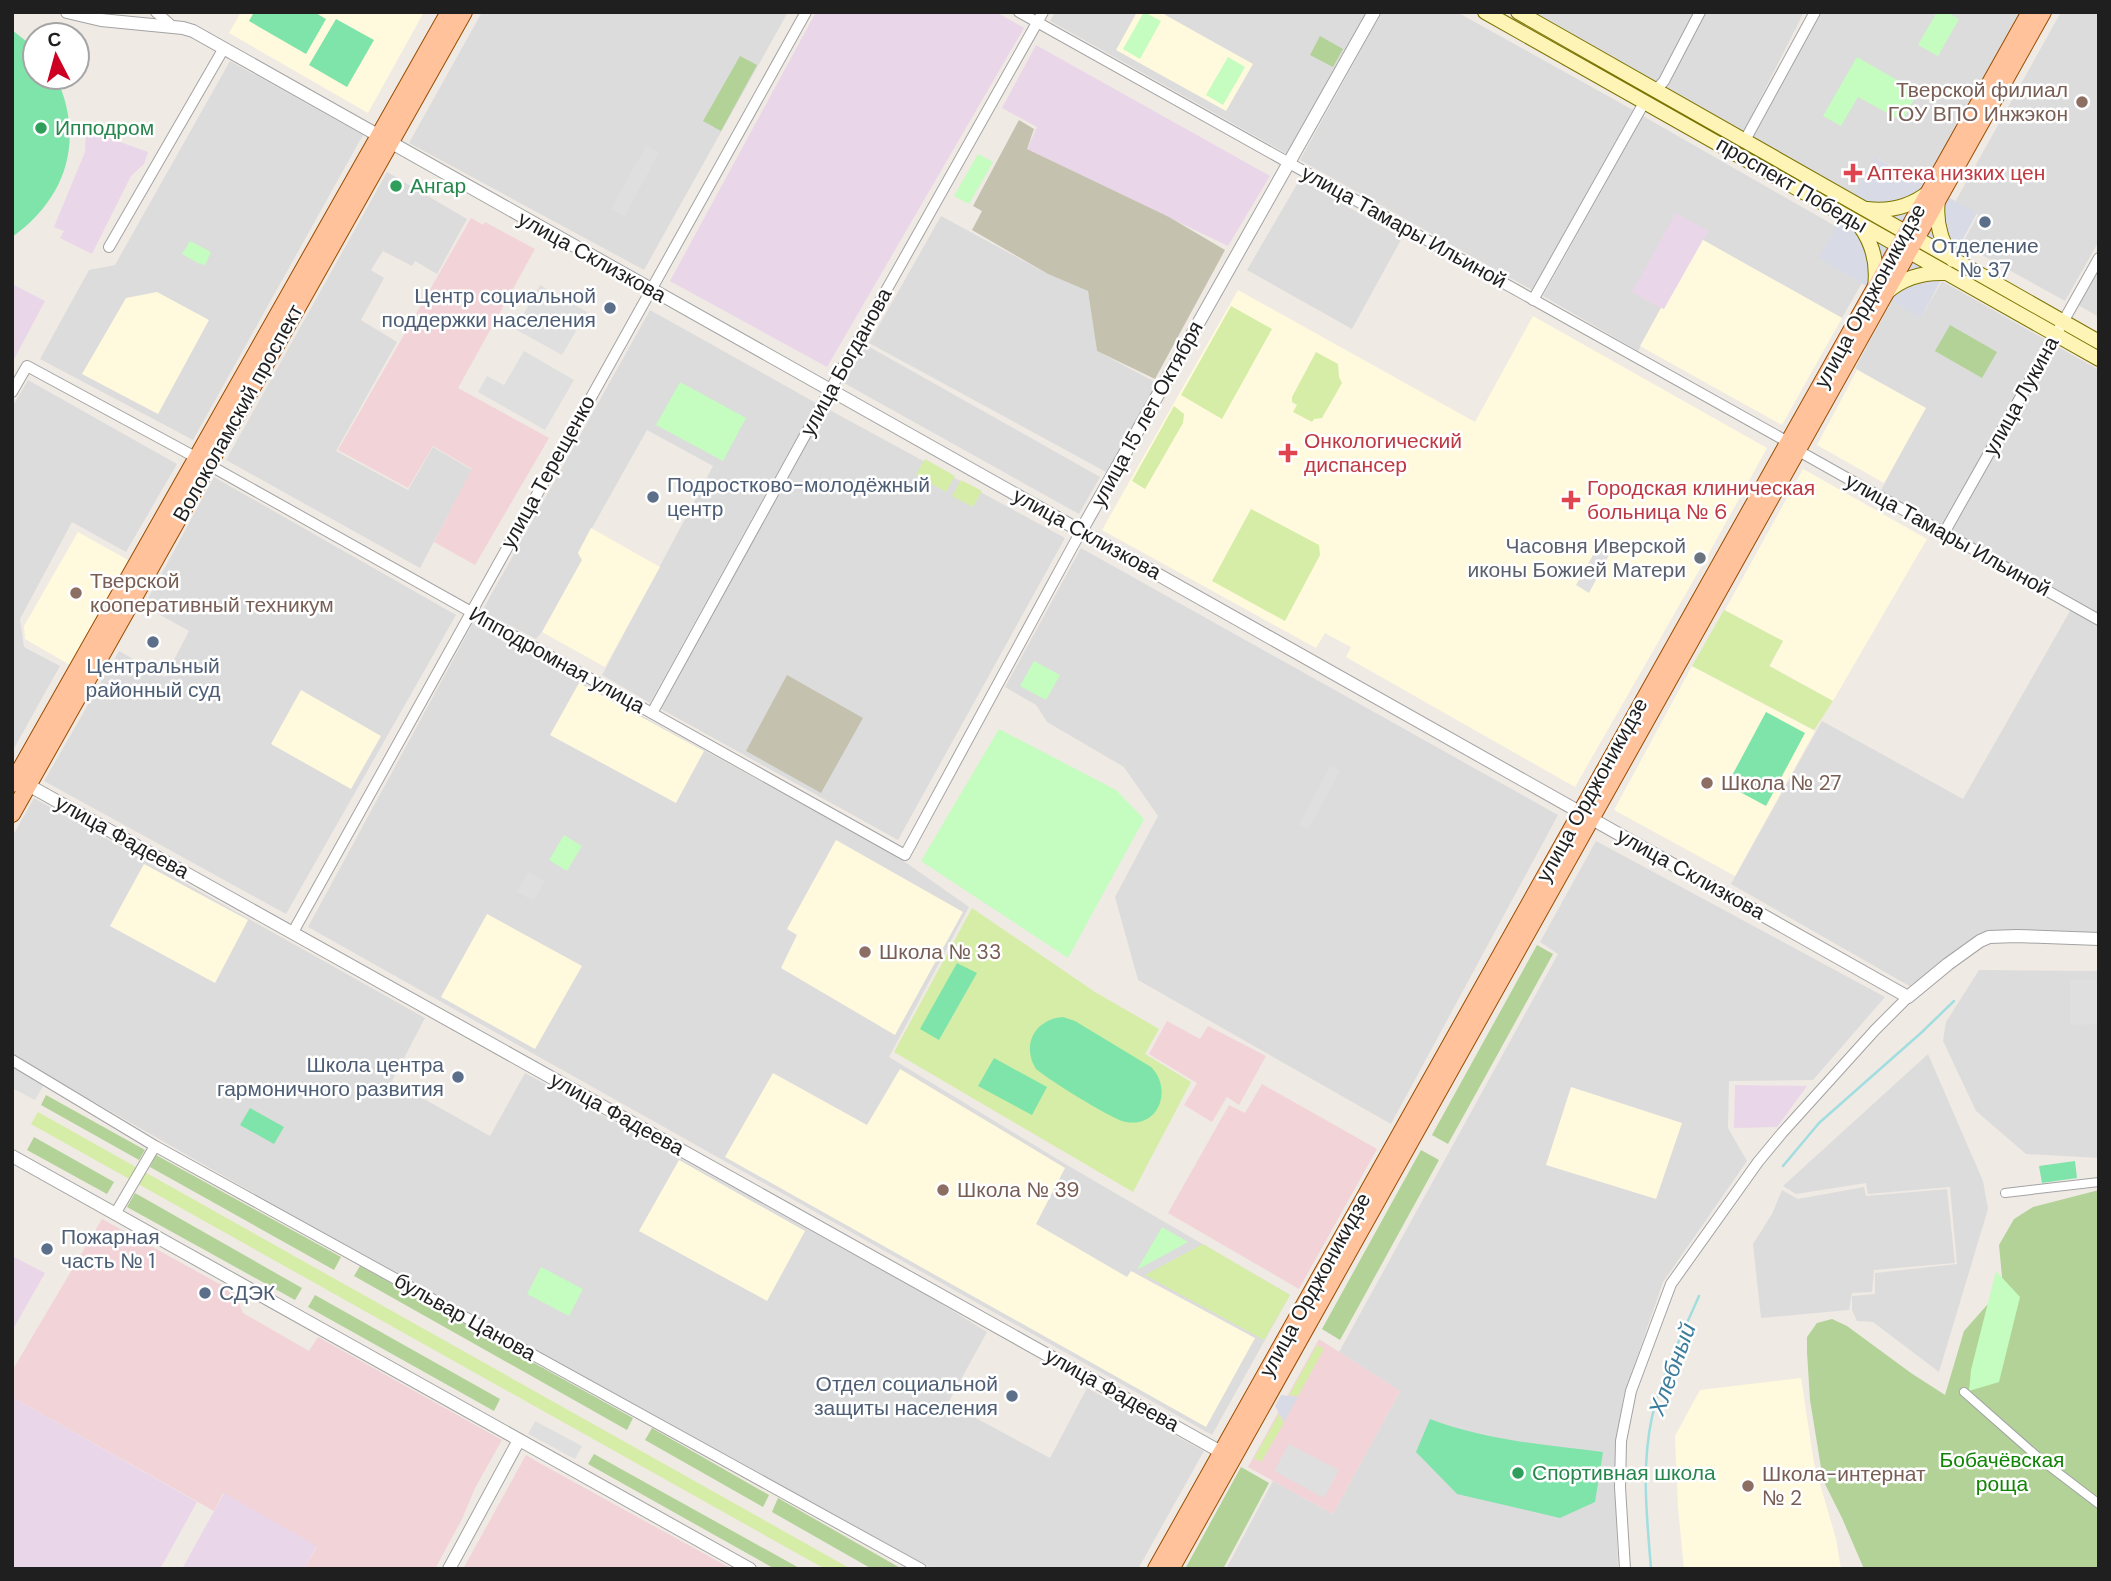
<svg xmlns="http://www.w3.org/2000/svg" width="2111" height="1581" font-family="'DM Sans',sans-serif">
  <rect width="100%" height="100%" fill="#f0eae4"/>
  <path fill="#dddcdc" d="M482 12H788L644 270 409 143Z
    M1055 12H1368L1287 154 1050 21Z
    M1382 12H1457L1633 110 1532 290 1300 160Z
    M1529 12H1804L1744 131Z
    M1819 12H2021L1926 183 1877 158 1856 195 1753 137Z
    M2061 12H2099V241L2065 301 1962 244 1978 215 1955 202Z
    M230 61 363 135 193 440 40 359 89 270 115 265Z
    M1643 116 1837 227 1863 281 1842 318 1703 240 1708 231 1633 292 1661 308 1638 351 1543 296Z
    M387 172 467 219 437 274 415 261 412 266 383 251 371 270 384 278 361 320 397 342 336 451 408 490 433 447 472 470 420 568 226 460Z
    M1300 179 1402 238 1352 329 1247 270Z
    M941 216 1048 274 1088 291 1097 351 1157 383 1106 472 869 343Z
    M2099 270V317L2078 305Z
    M1942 281 2099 370V935L1991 933 1911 987 1731 884 1822 721 1963 799 2074 604 1879 494 1925 408 1855 368 1893 299 1922 316Z
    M650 310 816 403 650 703 602 675 713 466 647 430 578 553 582 560 542 632 536 639 482 611Z
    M866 345 1100 477 1079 514 844 383Z
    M28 380 177 464 126 552 72 522 20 619 24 647 60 666 12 752V407Z
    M826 408 1065 538 898 840 661 709Z
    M214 477 456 615 286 914 44 781 119 651 165 677 189 631 144 606Z
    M1081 548 1558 815 1391 1124 1138 980 1115 897 1158 816 1124 767 1047 722 1036 705 1005 687Z
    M473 623 898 857 969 907 889 1057 1067 1165 1290 1295 1212 1435 308 927Z
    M34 798 425 1018 392 1081 490 1136 525 1073 816 1233 932 1298 987 1332 948 1403 1050 1458 1087 1388 1204 1451 1138 1569H933L255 1194 12 1055V837Z
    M1596 841 1885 997 1813 1080 1729 1081 1728 1128 1747 1161 1663 1282 1623 1398 1618 1434 1615 1483 1618 1569H1226L1273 1481 1333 1514 1400 1391 1339 1352 1558 954 1540 942Z
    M1979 970 2099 971V1158L2026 1154 1976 1111 1943 1041 1946 1022Z
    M1928 1054 1983 1181 1988 1209 1939 1372 1873 1322 1857 1321 1852 1310V1296L1875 1294V1273L1957 1264 1950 1187 1868 1194 1866 1183 1796 1194 1783 1186Z
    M1864 1187 1866 1196 1947 1189 1955 1263 1874 1270 1872 1292 1852 1293 1849 1310 1761 1318 1753 1244 1772 1214 1782 1190 1798 1199Z"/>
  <path fill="#f2d3d7" d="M471 218 483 225 485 222 535 249 458 388 549 438 475 565 434 542 472 469 433 446 408 488 338 450Z
    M1167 1021 1200 1039 1208 1026 1266 1056 1239 1105 1227 1097 1212 1122 1184 1105 1197 1083 1149 1054Z
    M1262 1084 1377 1149 1299 1289 1168 1213 1229 1105 1245 1113Z
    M102 1219 234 1292 243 1313 309 1351 318 1337 502 1440 475 1488 462 1519 435 1569H304L317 1547 223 1493 214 1511 12 1397V1371Z
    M1319 1339 1400 1391 1333 1514 1248 1467Z
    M526 1455 534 1460 732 1569H463Z"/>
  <path fill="#ead6e9" d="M816 12H996L1024 28 827 367 670 281Z
    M1036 45 1270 176 1228 246 1027 149 1037 127 1002 108Z
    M86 125 109 138 148 152 144 164 131 176 92 254 60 238 64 231 54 227 85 152Z
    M1676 213 1708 231 1664 310 1632 292Z
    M12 284 45 301 12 363Z
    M1735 1085 1807 1086 1777 1127 1734 1128Z
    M12 1256 45 1273 12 1331Z
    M12 1397 197 1502 160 1569H12L14 1516Z
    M224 1493 317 1546 304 1569H182Z"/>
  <path fill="#fff9de" d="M241 12H424L368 113 229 33Z
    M1137 12H1160L1253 64 1226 111 1116 50Z
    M1703 240 1842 318 1782 425 1640 346 1661 308 1664 309Z
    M1238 290 1475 422 1533 316 1767 448 1708 555 1575 787 1346 657 1351 647 1330 636 1325 633 1316 648 1102 530Z
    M157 292 209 320 158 414 82 374 126 298Z
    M1857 370 1926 408 1884 483 1817 445Z
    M1803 469 1927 539 1833 701 1770 666 1783 641 1725 610Z
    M591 528 660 567 605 667 542 632 582 560 578 553Z
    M78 532 128 560 70 665 25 639 24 626Z
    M1692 666 1815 731 1735 876 1614 810Z
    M579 683 704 751 676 803 550 735Z
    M301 690 381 736 351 789 271 744Z
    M836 840 963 912 895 1035 781 968 797 935 787 929Z
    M144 864 248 920 215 983 110 926Z
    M487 914 582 966 535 1049 441 997Z
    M900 1069 1065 1168 1036 1224 1127 1277 1131 1271 1255 1338 1206 1427 725 1157 773 1073 867 1125Z
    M1571 1087 1682 1123 1656 1199 1546 1165Z
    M679 1160 805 1231 767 1301 639 1231Z
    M1801 1378 1814 1463 1836 1539 1841 1569H1684L1678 1508 1675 1436 1700 1390Z"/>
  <path fill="#c5c1af" d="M1019 120 1034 129 1027 149 1169 217 1225 250 1155 379 1097 351 1088 291 1048 274 972 230 982 211 973 206Z
    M787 675 863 718 821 793 746 751Z"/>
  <path fill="#d6eda7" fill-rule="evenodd" d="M1231 306 1272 329 1222 419 1181 395Z
    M1316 352 1338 364 1339 377 1342 383 1322 418 1314 419 1312 422 1293 412 1297 405 1292 402V397Z
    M1174 406 1184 414 1183 423 1145 489 1132 481Z
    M925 459 955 476 946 492 916 475Z
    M961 480 982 491 973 507 952 496Z
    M1251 509 1319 545 1320 555 1285 621 1212 581Z
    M1724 610 1783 641 1769 666 1833 701 1814 730 1692 666Z
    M972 908 1095 992 1159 1029 1145 1054 1191 1082 1133 1192 894 1052ZM957 963 976 974 939 1040Z
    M38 1112 851 1569H825L31 1124Z
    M1203 1244 1290 1295 1264 1340 1145 1275Z
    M1317 1345 1324 1349 1298 1396 1289 1395Z
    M1279 1414 1284 1423 1261 1462 1254 1458Z"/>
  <path fill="#b2d297" d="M1320 36 1343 49 1333 67 1310 55Z
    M740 56 757 65 721 131 703 121Z
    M1950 325 1997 352 1982 378 1935 351Z
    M1537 945 1553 954 1448 1144 1432 1135Z
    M46 1095 145 1150 139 1160 41 1105Z
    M34 1137 114 1182 107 1194 27 1150Z
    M1421 1150 1439 1160 1340 1340 1322 1329Z
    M156 1155 341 1257 334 1270 150 1167Z
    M2099 1190V1569H1864L1842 1518 1823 1480 1810 1400 1807 1352V1337L1817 1323 1832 1319 1847 1326 1911 1373 1945 1395 1964 1331 2003 1287 1999 1245 2014 1219 2033 1207Z
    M135 1193 302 1288 295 1300 127 1207Z
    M360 1266 633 1418 627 1430 354 1276Z
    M315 1295 500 1399 494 1411 308 1307Z
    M652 1428 769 1495 763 1507 645 1440Z
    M594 1454 801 1569H775L588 1464Z
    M1241 1467 1269 1483 1223 1569H1185Z
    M778 1498 902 1569H872L772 1512Z"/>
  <path fill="#c5fcbf" d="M1144 12 1161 21 1140 59 1123 49Z
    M1937 12H1947L1959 19 1938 56 1918 45Z
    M1228 57 1245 67 1223 105 1206 95Z
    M1857 57 1918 92 1902 121 1858 97 1841 126 1823 116Z
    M978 154 993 162 969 204 954 196Z
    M190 241 211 252 205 265 198 263 182 254Z
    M680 382 746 418 723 461 656 425Z
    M1034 661 1060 675 1046 700 1020 686Z
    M999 729 1116 790 1144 819 1068 958 921 861Z
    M564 835 582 846 567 871 549 860Z
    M1162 1227 1188 1242 1137 1270Z
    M541 1267 583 1289 569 1316 527 1294Z
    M1996 1271 2020 1297 1999 1382 1969 1391 1971 1370Z"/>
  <path fill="#7ee4aa" d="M254 12H314L326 19 306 54 249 21Z
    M336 19 374 40 347 87 309 65Z
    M12 30 35 48V77H56C85 139 67 198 12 237Z
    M1766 712 1805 733 1766 806 1727 785Z
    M957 963 977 973 939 1040 920 1029Z
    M1063 1017 1075 1021 1151 1067C1173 1089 1159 1128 1126 1122 1113 1120 1046 1078 1036 1069 1021 1045 1035 1019 1063 1017Z
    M994 1058 1047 1087 1032 1115 978 1086Z
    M250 1108 284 1127 274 1144 240 1125Z
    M2075 1161 2077 1178 2042 1183 2039 1166Z
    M1430 1419C1485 1440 1545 1445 1603 1452L1595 1502 1560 1518 1457 1494 1416 1452Z"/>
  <path fill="#dfdfdf" d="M646 146 659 152 625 216 611 209Z
    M540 285 587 312 562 355 515 329Z
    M524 351 574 380 545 430 478 392 487 376 504 385Z
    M1597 548 1609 555 1589 593 1576 585Z
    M1330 766 1340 771 1308 830 1299 825Z
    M528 872 545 881 534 901 517 892Z
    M2070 980H2099V1024L2070 1025Z
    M12 1064 45 1083 35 1100 12 1088Z
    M535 1421 582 1446 575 1459 528 1434Z
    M1289 1444 1339 1470 1324 1498 1274 1471Z"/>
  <path fill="#d8dbe6" d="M1875 157 1977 213 1921 318 1818 258Z
    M1281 1395 1298 1397 1284 1422 1275 1406Z"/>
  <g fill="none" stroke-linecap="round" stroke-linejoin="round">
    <path stroke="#a2dde0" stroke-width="2.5" d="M1783 1166 1819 1123 1922 1032 1954 1001
      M1651 1569C1647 1518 1641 1468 1652 1417 1661 1376 1682 1335 1699 1296"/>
    <defs>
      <path id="pedestrian" d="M2005 1193 2099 1182
        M1964 1392 2040 1459 2099 1504"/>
      <path id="minor" d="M156 12 173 27
        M1019 12 1788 442
        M1655 91 1664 81 1700 12
        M1744 142 1815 12
        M109 247 224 48
        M1533 300 1645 101
        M12 392 27 366 197 458
        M1797 450 2099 620
        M209 465 905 855 1081 531
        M1944 533 2099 258
        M652 713 825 399 1043 12
        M293 932 806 12
        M12 1060 155 1146 921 1569
        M115 1214 155 1146
        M1625 1569 1620 1487 1621 1441 1631 1391 1671 1284 1758 1162 1782 1133 1875 1030 1908 997"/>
      <path id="tertiary" d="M67 12 101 20 183 28 193 31 1908 997 1948 964 1980 941 1989 937 2017 936 2099 939
        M1081 531 1374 12
        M21 781 1221 1452
        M12 1156 750 1569
        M449 1569 519 1440"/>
      <path id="secondary" d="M1485 12 2099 359
        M1518 12 2099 342
        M1938 200C1935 222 1941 242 1953 260
        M1867 209C1890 212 1910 207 1929 192
        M1860 226C1873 244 1878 264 1875 287
        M1887 292C1904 277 1924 272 1946 273"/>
      <path id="primary" d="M12 784 449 12
        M12 814 464 12
        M1156 1569 2030 12
        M1171 1569 2043 12"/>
    </defs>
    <use href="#pedestrian" stroke="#a3a3a3" stroke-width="10"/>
    <use href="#minor" stroke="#a3a3a3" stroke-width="12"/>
    <use href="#tertiary" stroke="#a3a3a3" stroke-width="14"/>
    <use href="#secondary" stroke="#7b7300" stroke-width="16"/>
    <use href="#primary" stroke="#994c00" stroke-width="18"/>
    <use href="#pedestrian" stroke="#fff" stroke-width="8"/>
    <use href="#minor" stroke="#fff" stroke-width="10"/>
    <use href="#tertiary" stroke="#fff" stroke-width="12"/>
    <use href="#secondary" stroke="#fdf4b5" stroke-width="14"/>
    <use href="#primary" stroke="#ffc29a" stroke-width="16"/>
  </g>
  <g fill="#8d6e63" stroke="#fff" stroke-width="2.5">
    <circle cx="2082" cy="102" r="7"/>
    <circle cx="76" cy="593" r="7"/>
    <circle cx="1707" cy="783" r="7"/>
    <circle cx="865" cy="952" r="7"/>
    <circle cx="943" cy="1190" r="7"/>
    <circle cx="1748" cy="1486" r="7"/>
  </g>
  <g fill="#2e9e5b" stroke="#fff" stroke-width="2.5">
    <circle cx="41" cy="128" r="7"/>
    <circle cx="396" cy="186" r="7"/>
    <circle cx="1518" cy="1473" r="7"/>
  </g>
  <g fill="#e0444e" stroke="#fff" stroke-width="2.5">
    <path d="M1849.5 162.5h7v7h7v7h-7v7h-7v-7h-7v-7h7z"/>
    <path d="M1284.5 442.5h7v7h7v7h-7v7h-7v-7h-7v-7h7z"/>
    <path d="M1567.5 489.5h7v7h7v7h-7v7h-7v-7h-7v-7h7z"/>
  </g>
  <g fill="#5c6f8a" stroke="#fff" stroke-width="2.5">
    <circle cx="1985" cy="222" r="7"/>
    <circle cx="610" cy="308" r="7"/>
    <circle cx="653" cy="497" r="7"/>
    <circle cx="153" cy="642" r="7"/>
    <circle cx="458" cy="1077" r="7"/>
    <circle cx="47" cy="1249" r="7"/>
    <circle cx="205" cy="1293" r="7"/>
    <circle cx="1012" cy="1396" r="7"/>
  </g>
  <circle fill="#6b7280" stroke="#fff" stroke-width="2.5" cx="1700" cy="558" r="7"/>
  <g text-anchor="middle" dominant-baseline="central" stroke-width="5" stroke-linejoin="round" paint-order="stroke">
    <g font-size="21" fill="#785e54" stroke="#fff" text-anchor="start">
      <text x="2068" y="90" text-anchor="end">Тверской филиал<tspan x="2068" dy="24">ГОУ ВПО Инжэкон</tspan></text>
      <text x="90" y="581">Тверской<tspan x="90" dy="24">кооперативный техникум</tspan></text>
      <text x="1721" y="783">Школа № 27</text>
      <text x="879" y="952">Школа № 33</text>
      <text x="957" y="1190">Школа № 39</text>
      <text x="1762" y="1474">Школа-интернат<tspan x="1762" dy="24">№ 2</tspan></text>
    </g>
    <g font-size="21" fill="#27864d" stroke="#fff" text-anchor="start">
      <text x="55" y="128">Ипподром</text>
      <text x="410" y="186">Ангар</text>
      <text x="1532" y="1473">Спортивная школа</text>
    </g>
    <g font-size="21" fill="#be3a42" stroke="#fff" text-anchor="start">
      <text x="1867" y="173">Аптека низких цен</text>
      <text x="1304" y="441">Онкологический<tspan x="1304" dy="24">диспансер</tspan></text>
      <text x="1587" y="488">Городская клиническая<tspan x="1587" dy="24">больница № 6</tspan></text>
    </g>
    <g font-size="21" fill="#1f1f1f" stroke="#fff">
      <text transform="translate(1792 185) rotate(30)">проспект Победы</text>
      <text transform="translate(1404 227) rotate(29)">улица Тамары Ильиной</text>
      <text transform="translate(592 257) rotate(29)">улица Склизкова</text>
      <text transform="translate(1870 296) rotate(-61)">улица Орджоникидзе</text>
      <text transform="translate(846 362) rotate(-61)">улица Богданова</text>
      <text transform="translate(2021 396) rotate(-61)">улица Лукина</text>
      <text transform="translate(238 413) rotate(-61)">Волоколамский проспект</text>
      <text transform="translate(1147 414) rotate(-61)">улица 15 лет Октября</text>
      <text transform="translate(548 472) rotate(-61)">улица Терещенко</text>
      <text transform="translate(1087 534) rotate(29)">улица Склизкова</text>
      <text transform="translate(1948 535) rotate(29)">улица Тамары Ильиной</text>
      <text transform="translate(557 660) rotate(29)">Ипподромная улица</text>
      <text transform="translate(1592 790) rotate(-61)">улица Орджоникидзе</text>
      <text transform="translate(122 837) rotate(29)">улица Фадеева</text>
      <text transform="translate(1691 874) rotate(29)">улица Склизкова</text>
      <text transform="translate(617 1114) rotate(29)">улица Фадеева</text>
      <text transform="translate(1315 1285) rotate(-61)">улица Орджоникидзе</text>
      <text transform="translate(465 1317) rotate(29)">бульвар Цанова</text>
      <text transform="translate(1112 1390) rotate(29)">улица Фадеева</text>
    </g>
    <g font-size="21" fill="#4e5e75" stroke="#fff" text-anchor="end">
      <text x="1985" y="246" text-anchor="middle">Отделение<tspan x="1985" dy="24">№ 37</tspan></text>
      <text x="596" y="296">Центр социальной<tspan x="596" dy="24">поддержки населения</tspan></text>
      <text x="667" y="485" text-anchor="start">Подростково-молодёжный<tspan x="667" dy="24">центр</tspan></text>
      <text x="153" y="666" text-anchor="middle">Центральный<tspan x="153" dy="24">районный суд</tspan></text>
      <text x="444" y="1065">Школа центра<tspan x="444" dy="24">гармоничного развития</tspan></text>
      <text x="61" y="1237" text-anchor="start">Пожарная<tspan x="61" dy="24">часть № 1</tspan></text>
      <text x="219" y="1293" text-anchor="start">СДЭК</text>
      <text x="998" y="1384">Отдел социальной<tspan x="998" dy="24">защиты населения</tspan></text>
    </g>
    <g font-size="21" fill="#5b616d" stroke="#fff" text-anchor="end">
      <text x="1686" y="546">Часовня Иверской<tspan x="1686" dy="24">иконы Божией Матери</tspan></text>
    </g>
    <g font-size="21" fill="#118405" stroke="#fff">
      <text x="2002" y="1460">Бобачёвская<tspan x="2002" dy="24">роща</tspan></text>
    </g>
    <g font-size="23" font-style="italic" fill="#3d7d9c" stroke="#fff">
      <text transform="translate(1672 1369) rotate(-70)">Хлебный</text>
    </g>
  </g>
  <rect width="2111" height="1581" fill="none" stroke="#1f1f1f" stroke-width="28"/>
  <g transform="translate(56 56) rotate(354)"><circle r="33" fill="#ffffff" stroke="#a5a5a5" stroke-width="2"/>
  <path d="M0-5L12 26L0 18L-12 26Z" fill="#cd0024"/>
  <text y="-10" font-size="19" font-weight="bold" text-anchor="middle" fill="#1f1f1f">С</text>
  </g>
</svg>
